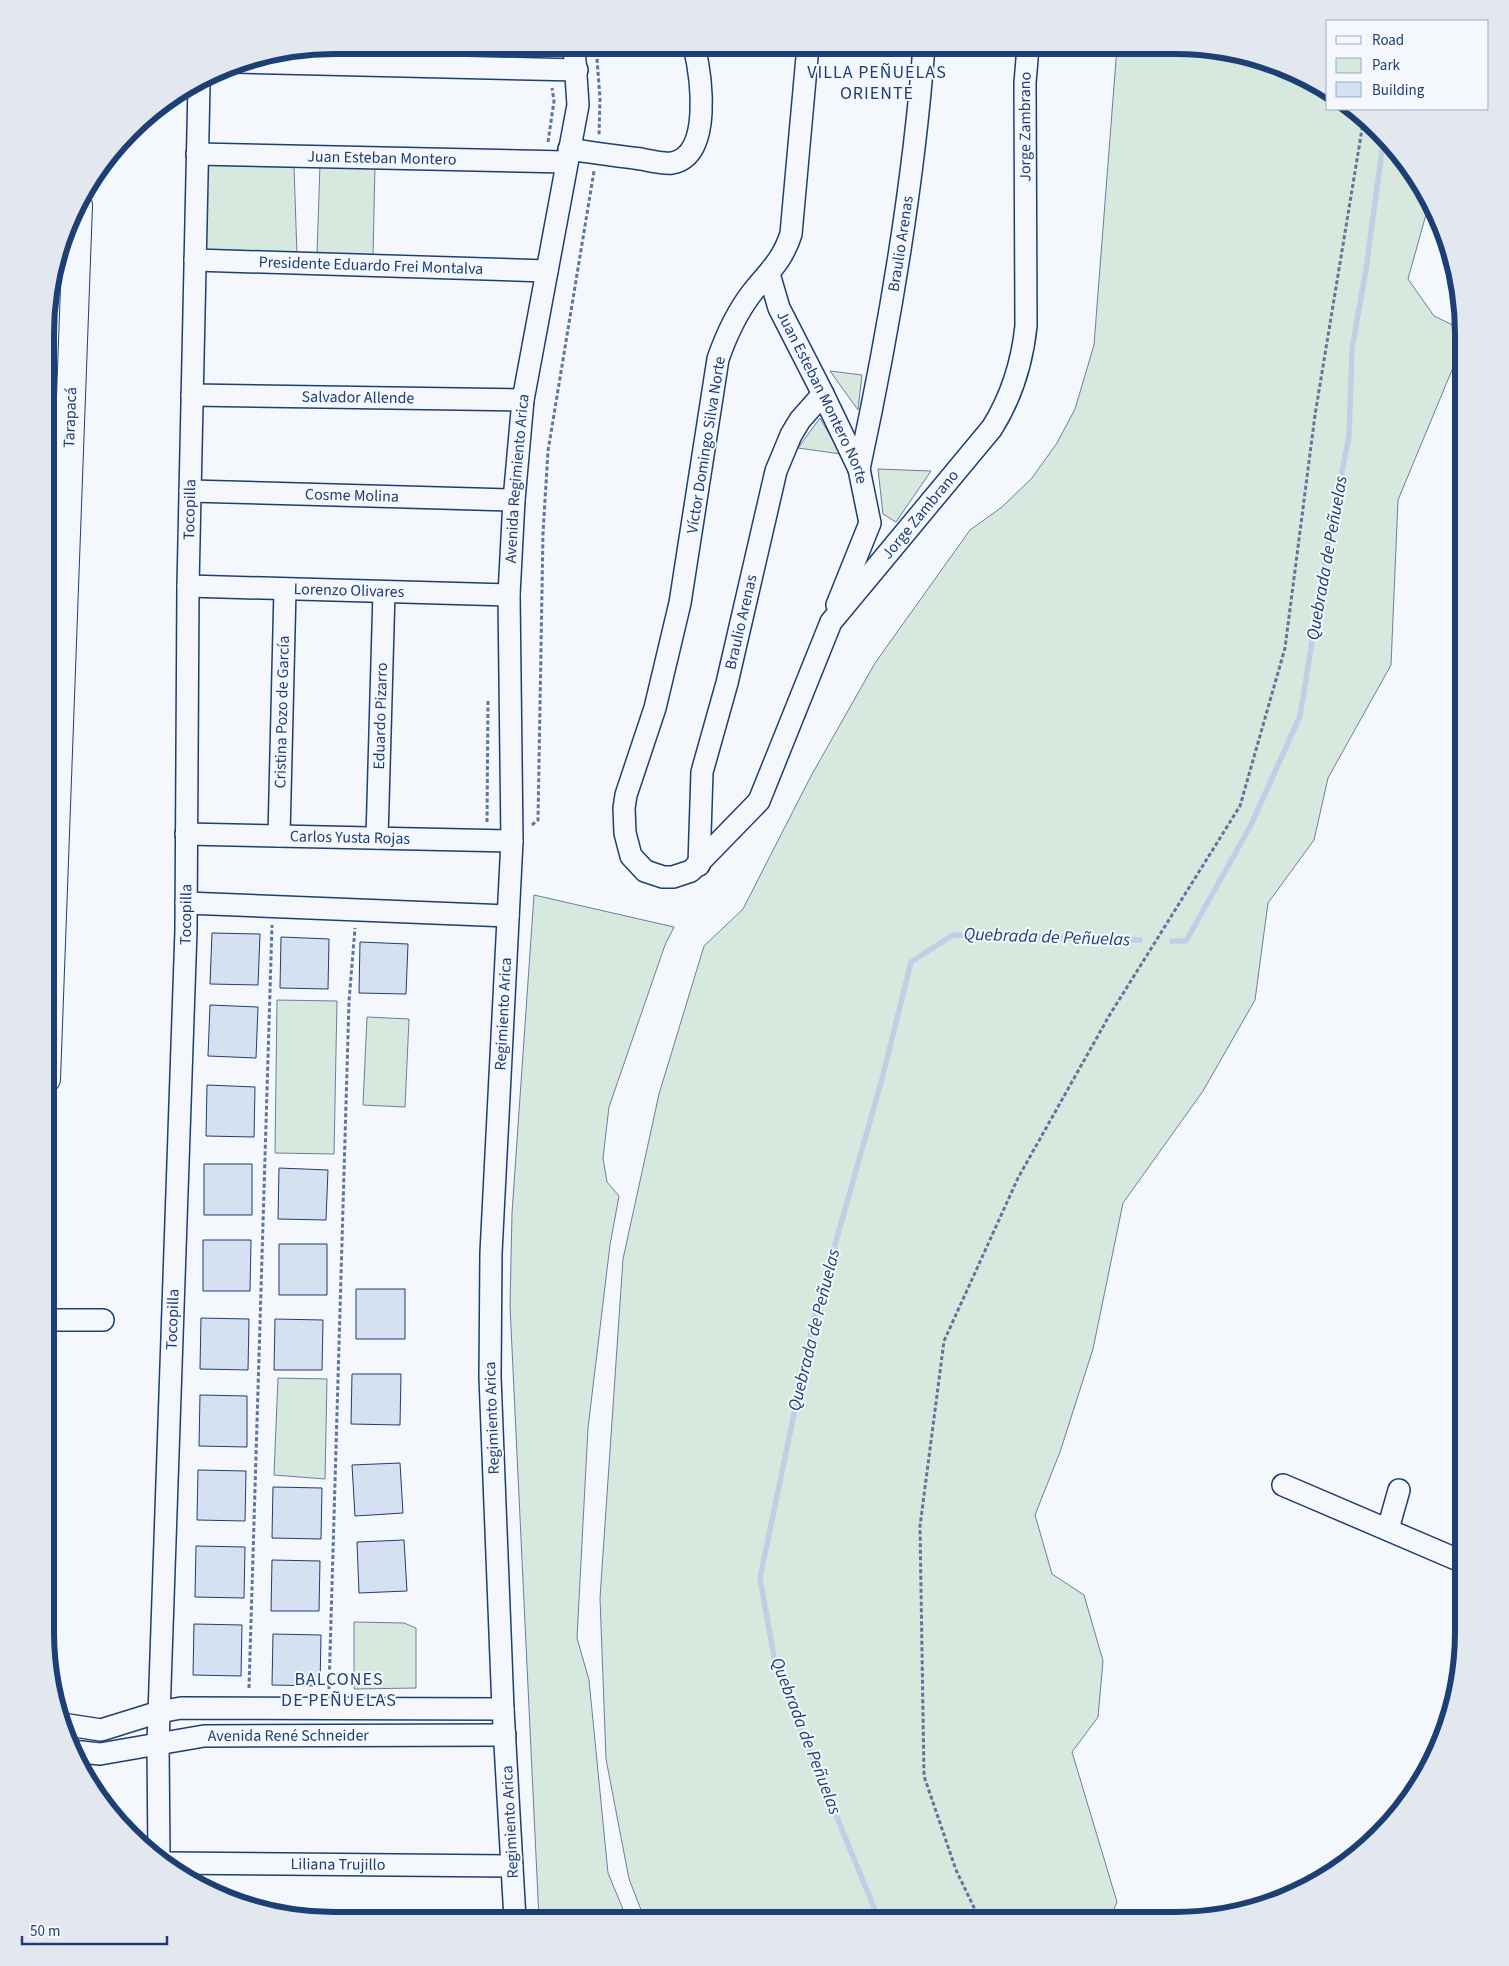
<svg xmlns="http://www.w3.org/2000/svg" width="1509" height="1966" font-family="'Source Sans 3',sans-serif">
  <rect width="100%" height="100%" fill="#f4f7fb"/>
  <path fill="#d7e8df" stroke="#687fa3" d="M1117 47 1213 48 1286 67 1328 91V109H1355L1392 144 1430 200 1408 279 1434 316 1463 330 1464 341 1398 500 1391 665 1328 778 1314 840 1268 903 1255 1000 1203 1091 1123 1203 1093 1349 1060 1452 1035 1515 1052 1574 1084 1595 1103 1661 1098 1717 1072 1752 1117 1902 1109 1921 645 1920 629 1879 606 1759 600 1598 623 1259 659 1094 704 946 743 909 811 776 875 663 970 530 1002 507 1032 478 1057 443 1075 409 1094 345Z
    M208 162 294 167 297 255 206 254Z
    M320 164 375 165 373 256 317 254Z
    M830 371 862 375 858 410Z
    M820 418 841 454 798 448Z
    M878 469 931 471 896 522 883 514Z
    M534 895 674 927 665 945 609 1107 603 1158 607 1182 619 1196 610 1245 588 1428 577 1638 589 1680 608 1873 627 1919H539L510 1306 512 1213Z
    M277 1000 337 1001 334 1154 275 1153Z
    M367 1017 409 1019 405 1107 363 1105Z
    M278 1378 327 1379 325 1479 274 1475Z
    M354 1622 404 1623 416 1628V1688L354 1689Z"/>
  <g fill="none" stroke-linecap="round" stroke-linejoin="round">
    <path stroke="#bed0e5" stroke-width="5.5" d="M1172 941H1186L1251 825 1300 716 1329 537 1349 436 1352 349 1366 269 1384 136
      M879 1920 776 1668 760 1578 813 1322 882 1079 911 962 953 935 1140 940"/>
  </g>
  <path fill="#d5e0f0" stroke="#1d3f73" d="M212 933 260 934 258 985 210 984Z
    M281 937 329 939 328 989 280 988Z
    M360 942 408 944 406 994 359 993Z
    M210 1005 258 1007 256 1058 208 1056Z
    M207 1085 255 1087 254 1137 206 1136Z
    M204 1164H252V1215H204Z
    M279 1168 328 1170 326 1220 278 1219Z
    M203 1240H251L250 1291H203Z
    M279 1244H327V1295H279Z
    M356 1289H405V1339H356Z
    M201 1318 249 1319 248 1370 200 1369Z
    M275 1319 323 1320 322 1370H274Z
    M352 1374H401L400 1425 351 1424Z
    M200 1395 247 1396V1447L199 1446Z
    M400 1463 403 1513 355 1516 352 1465Z
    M198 1470 246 1471 245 1521 197 1520Z
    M273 1487 322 1488 321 1539 272 1538Z
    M404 1540 407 1591 359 1593 357 1542Z
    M196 1546 245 1547 244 1598 195 1597Z
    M272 1560 320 1561 319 1611H271Z
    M194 1624 242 1625 241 1676 193 1675Z
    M273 1634 321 1635 320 1686 272 1685Z"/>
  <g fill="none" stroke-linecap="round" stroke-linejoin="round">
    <defs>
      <g id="minor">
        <path id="s1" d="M808 46 791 234C782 262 768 272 751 294 736 314 726 336 718 359L680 603 655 708 626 795 624 808 625 833 631 856 645 871 663 877H673L691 871 759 801 831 622 992 428C1012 396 1022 364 1026 326L1025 83 1028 47"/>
        <path d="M237 62 577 70"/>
        <path d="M569 149C593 153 617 156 641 159 651 161 663 164 672 163 713 156 701 75 694 46"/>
        <path id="s2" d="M197 154 566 162"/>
        <path id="s3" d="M195 260 547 271"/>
        <path id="s4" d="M769 274 779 308 823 394 859 469 870 523 837 605"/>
        <path id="s5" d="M192 395 523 400"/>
        <path id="s6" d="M859 469C889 330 913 189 924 47"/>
        <path id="s7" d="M190 491 514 500"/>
        <path id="s8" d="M188 586 509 595"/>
        <path id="s9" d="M186 834 512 841"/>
        <path id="s10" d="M279 836 285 589"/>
        <path id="s11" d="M377 838 384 592"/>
        <path id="s12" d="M699 865 702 772 727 683 776 471 791 435 800 420 823 394"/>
        <path d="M186 903 508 916"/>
        <path d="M46 1320H103"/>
        <path d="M1283 1485 1463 1562"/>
        <path d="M1388 1529 1399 1490"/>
        <path d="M62 1724 101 1730 159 1712 181 1708 503 1709"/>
        <path id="s13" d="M72 1751 100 1754 204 1736 505 1735"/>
        <path id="s14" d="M159 1859 158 1744 186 930 188 586 199 85"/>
        <path id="s15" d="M163 1863 512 1866"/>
        <path id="s16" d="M515 1919 503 1709 490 1377 491 1253 512 841 509 595 514 500 523 400 578 105 574 46"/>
      </g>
      <g id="major">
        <path id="s17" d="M46 1079 78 205"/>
      </g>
    </defs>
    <use href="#minor" stroke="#1d3f73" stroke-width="24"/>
    <use href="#major" stroke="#1d3f73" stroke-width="30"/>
    <path stroke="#5e769c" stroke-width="3" stroke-dasharray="4 2.5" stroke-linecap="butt" d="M596 46 600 98 599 135
      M548 142 554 101 552 88
      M487 822 488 701
      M532 825 538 820 543 533 548 451 594 171
      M249 1688 272 925
      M329 1689 349 1001 355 928
      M980 1920 956 1870 924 1776 920 1526 944 1341 1018 1178 1109 1016 1240 806 1285 648 1315 415 1364 117"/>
    <use href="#minor" stroke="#f4f7fb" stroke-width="21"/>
    <use href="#major" stroke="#f4f7fb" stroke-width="28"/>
  </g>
  <g text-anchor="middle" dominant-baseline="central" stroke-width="4" stroke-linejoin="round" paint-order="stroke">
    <g font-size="16" fill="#1d3f73" stroke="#f4f7fb">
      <text stroke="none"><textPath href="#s1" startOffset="1762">Jorge Zambrano</textPath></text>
      <text stroke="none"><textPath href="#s2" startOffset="185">Juan Esteban Montero</textPath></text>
      <text stroke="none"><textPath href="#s6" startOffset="229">Braulio Arenas</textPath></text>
      <text stroke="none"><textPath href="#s3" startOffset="176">Presidente Eduardo Frei Montalva</textPath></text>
      <text stroke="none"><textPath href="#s5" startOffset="166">Salvador Allende</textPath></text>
      <text stroke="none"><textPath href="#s4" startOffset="135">Juan Esteban Montero Norte</textPath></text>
      <text stroke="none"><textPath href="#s17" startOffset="662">Tarapacá</textPath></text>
      <text transform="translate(706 445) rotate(-81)">Víctor Domingo Silva Norte</text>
      <text stroke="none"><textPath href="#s16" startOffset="1442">Avenida Regimiento Arica</textPath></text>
      <text stroke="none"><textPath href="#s7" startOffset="162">Cosme Molina</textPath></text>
      <text stroke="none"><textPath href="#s14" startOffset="1350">Tocopilla</textPath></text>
      <text stroke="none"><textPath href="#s1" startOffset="1342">Jorge Zambrano</textPath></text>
      <text stroke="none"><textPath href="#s8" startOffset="161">Lorenzo Olivares</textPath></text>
      <text stroke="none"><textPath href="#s12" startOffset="248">Braulio Arenas</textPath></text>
      <text stroke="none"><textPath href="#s10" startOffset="124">Cristina Pozo de García</textPath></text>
      <text stroke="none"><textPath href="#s11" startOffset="122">Eduardo Pizarro</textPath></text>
      <text stroke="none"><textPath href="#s9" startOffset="164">Carlos Yusta Rojas</textPath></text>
      <text stroke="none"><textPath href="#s14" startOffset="945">Tocopilla</textPath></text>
      <text stroke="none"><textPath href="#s16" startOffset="906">Regimiento Arica</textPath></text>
      <text stroke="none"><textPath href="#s14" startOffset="540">Tocopilla</textPath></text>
      <text transform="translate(492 1418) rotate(-92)">Regimiento Arica</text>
      <text stroke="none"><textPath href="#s13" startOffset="218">Avenida René Schneider</textPath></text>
      <text transform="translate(510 1822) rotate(-93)">Regimiento Arica</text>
      <text stroke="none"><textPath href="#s15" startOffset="175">Liliana Trujillo</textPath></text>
    </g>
    <g font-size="18" letter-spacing="1" fill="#1d3f73" stroke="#f4f7fb">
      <text x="877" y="72">VILLA PEÑUELAS<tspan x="877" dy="21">ORIENTE</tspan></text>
      <text x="339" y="1679">BALCONES<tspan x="339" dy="21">DE PEÑUELAS</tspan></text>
    </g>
    <g font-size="18" font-style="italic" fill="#1d3f73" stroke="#f4f7fb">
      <text transform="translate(1327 558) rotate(-80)">Quebrada de Peñuelas</text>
      <text transform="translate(1047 937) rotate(2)">Quebrada de Peñuelas</text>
      <text transform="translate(814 1330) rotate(-76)">Quebrada de Peñuelas</text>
      <text transform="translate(806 1736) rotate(69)">Quebrada de Peñuelas</text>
    </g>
  </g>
  <path d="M0 0H1509V1966H0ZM334 54H1175A280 280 0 0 1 1455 334V1632A280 280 0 0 1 1175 1912H334A280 280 0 0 1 54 1632V334A280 280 0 0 1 334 54Z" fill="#e3e8f0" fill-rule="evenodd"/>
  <path fill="none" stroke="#1d3f73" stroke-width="6" d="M334 54H1175A280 280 0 0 1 1455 334V1632A280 280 0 0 1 1175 1912H334A280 280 0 0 1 54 1632V334A280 280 0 0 1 334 54Z"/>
  <rect x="1326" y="20" width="162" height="90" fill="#f4f7fb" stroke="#9eadc5"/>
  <rect x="1336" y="36" width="25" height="8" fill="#f4f7fb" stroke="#9eadc5"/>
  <text x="1372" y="45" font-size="15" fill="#1d3f73">Road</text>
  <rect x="1336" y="58" width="25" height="15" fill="#d7e8df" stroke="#9eadc5"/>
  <text x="1372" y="70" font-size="15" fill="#1d3f73">Park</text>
  <rect x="1336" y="82" width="25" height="15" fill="#d5e0f0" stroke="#9eadc5"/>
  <text x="1372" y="95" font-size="15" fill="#1d3f73">Building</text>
  <path d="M22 1936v8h145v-8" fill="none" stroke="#1d3f73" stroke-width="2.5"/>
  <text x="30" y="1936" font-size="15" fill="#1d3f73" stroke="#f4f7fb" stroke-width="4" paint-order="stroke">50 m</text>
</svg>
